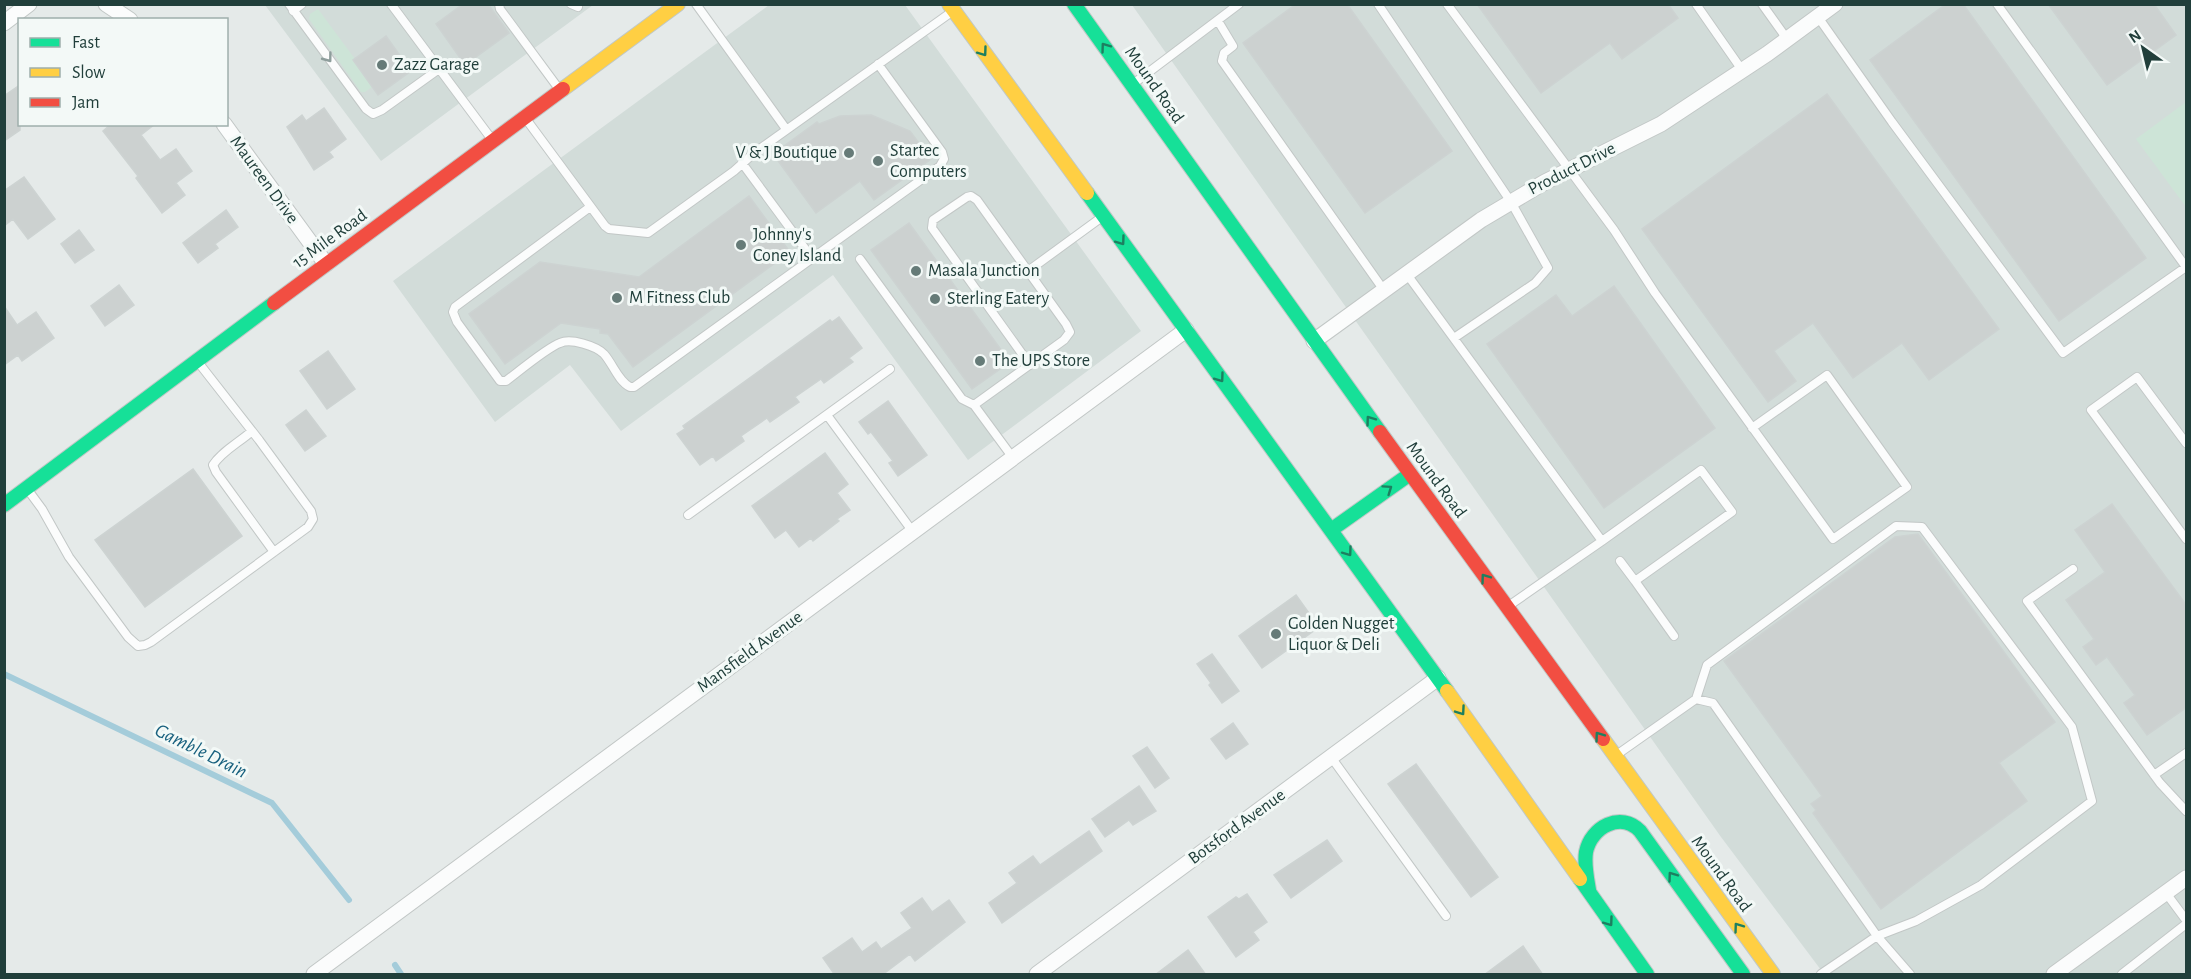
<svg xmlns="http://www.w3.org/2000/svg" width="2191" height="979" font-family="'Alegreya Sans',sans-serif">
  <rect width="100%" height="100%" fill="#e5eae9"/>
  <path fill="#d2dcd9" d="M265 5H593L381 161Z
    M769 5H905L1141 331 968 460 833 275 621 431 570 365 495 422 393 281Z
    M1132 5H2186V974H1824L1721 837Z"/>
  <path fill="#cde4d7" d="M318 9 355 59 353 60 372 87 365 92H361L309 19 310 14Z
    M2186 102V207L2136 139Z"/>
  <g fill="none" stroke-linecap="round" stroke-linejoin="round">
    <path stroke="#a4ccda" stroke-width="6" d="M4 674 272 803 349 900
      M395 965 401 974"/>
  </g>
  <path fill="#ccd1d0" stroke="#cdd3d2" stroke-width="1.5" d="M463 4H488L509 33 465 65 436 24Z
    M1296 4H1347L1452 151 1365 213 1243 43Z
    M1477 4H1668L1678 18 1622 59 1610 43 1541 93Z
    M1946 4H1963L2146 258 2059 321 1870 60Z
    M2048 4H2154L2176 35 2107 85Z
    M386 36 411 71 378 95 353 60Z
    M20 85V130L4 141V96Z
    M1827 94 1999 329 1929 380 1902 343 1853 378 1813 323 1774 351 1796 381 1768 402 1642 229Z
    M324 108 346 139 329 152 333 157 314 170 287 127 302 115 306 121Z
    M871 115 910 131 931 159 874 200 860 181 816 213 773 154 817 122 819 124 840 116Z
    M111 124H155L141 135 160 160 176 149 192 171 176 183 185 195 162 213 136 178 138 176 103 131Z
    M24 177 55 219 28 239 13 219 4 226V191Z
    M749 196 790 252 633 367 608 334 600 333V329L561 323 505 364 469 314 540 262 639 277Z
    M226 210 238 227 215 244 218 248 198 263 183 243Z
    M909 223 1010 362 972 389 871 250Z
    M79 230 94 250 75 263 61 244Z
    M119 285 134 305 105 326 91 306Z
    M1614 286 1715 428 1604 508 1487 344 1556 295 1572 316Z
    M4 306 17 325 36 312 54 338 22 361 18 355 4 365Z
    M839 317 862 348 849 358 853 362 824 383 821 379 795 397 799 402 770 422 767 418 741 436 744 441 716 461 713 456 700 465 677 434 685 429 683 426 830 320 832 322Z
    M328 351 355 389 327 409 300 371Z
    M888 401 927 455 898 476 889 463 893 461 871 432 868 434 859 422Z
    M306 410 326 436 305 451 286 425Z
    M825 453 848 484 837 493 850 510 837 519 839 521 813 541 811 538 799 547 786 530 775 538 752 506Z
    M193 469 242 536 145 607 95 540Z
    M2112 504 2187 606V707L2147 735 2124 703 2135 695 2107 657 2096 665 2083 647 2094 639 2066 600 2105 572 2075 530Z
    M1918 534 2055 722 1999 763 2027 801 1881 909 1813 813 1816 810 1811 804 1822 796 1724 661 1895 537Z
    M1296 595 1319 627 1262 668 1239 636Z
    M1212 654 1239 691 1222 703 1209 685 1211 683 1197 664Z
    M1233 723 1248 744 1226 759 1211 739Z
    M1147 747 1169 778 1155 788 1133 756Z
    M1416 764 1498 877 1471 897 1388 784Z
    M1139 786 1156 811 1133 825 1129 820 1105 837 1092 819Z
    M1089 831 1102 851 1002 923 989 903 1017 883 1009 873 1033 856 1040 865Z
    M1327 840 1342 861 1291 898 1274 875Z
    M1247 894 1267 922 1253 932 1259 940 1236 957 1208 917 1236 897 1239 899Z
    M922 898 932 912 949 900 965 922 915 961 910 954 882 975H835L823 958 852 938 862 952 876 942 881 949 912 928 901 913Z
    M1523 946 1543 975H1484Z
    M1188 950 1206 975H1155Z"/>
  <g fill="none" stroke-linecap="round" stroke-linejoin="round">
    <defs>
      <path id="lane" d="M289 4 366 109 373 114 382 110 439 69
        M391 4 493 141
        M499 4 500 9 559 89
        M571 4 578 7
        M696 4 786 129
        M1378 4 1511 202 1548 268 1535 283 1454 338
        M1447 4 1614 230 1655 293 1833 539 1907 487 1827 375 1752 428
        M1696 4 1742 70
        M1762 4 1787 39
        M293 11 302 4
        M1818 17 1892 122 2063 353 2186 267 1997 4
        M1218 21 1233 46 1224 53 1222 61 1383 289
        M1133 84 1239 4
        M526 119 605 226 609 229 648 233 734 171 754 153 953 11
        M742 163 812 258
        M590 207 455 307 453 312 457 322 500 381H506C518 372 548 347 560 343 571 338 596 346 604 354 613 364 618 381 630 387H634L940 166 944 159 942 152 878 64
        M860 259 962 399 974 405 1013 458
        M1028 271 1102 217
        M1406 273 1602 541 1507 607
        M974 405 1064 340 1070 332 1066 324 977 200 971 196 967 197 933 220 932 228 1030 365
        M827 415 913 532
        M252 431C240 442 222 451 213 465L216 472 274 552
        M2186 443 2137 377 2091 410 2186 539
        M28 490 42 509 69 557 128 637 138 646 145 645 151 642 308 527 313 519 311 511 259 440 198 362
        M688 515 890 369
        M1602 541 1701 470 1732 512 1635 581 1620 561
        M2073 569 2027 601 2160 783 2186 811
        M1635 581 1674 636
        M1696 699 1707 665 1896 526 1922 527 2072 727 2092 801 1981 885 1916 921 1877 936 1910 974
        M1615 756 1696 699 1713 703 1877 936 1821 974
        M1331 757 1446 916
        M2154 775 2186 753
        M2166 893 2186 920
        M2122 974 2186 924"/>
      <path id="street" d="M106 4 130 20
        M4 23 29 4
        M224 124 326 264
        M1314 341 1481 220 1545 182 1661 124 1767 54 1835 4
        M314 974 1186 330
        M1037 974 1438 678
        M2054 974 2186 878"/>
      <path id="fast" d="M1074 4 1380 432
        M1087 193 1447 691
        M4 505 274 303
        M1331 530 1410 474
        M1580 879 1647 974
        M1589 890C1587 878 1584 864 1586 852 1591 827 1621 811 1640 831L1743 974"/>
      <path id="slow" d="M949 4 1087 193
        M563 89 678 4
        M1447 691 1580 879
        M1603 739 1773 974"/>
      <path id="jam" d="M274 303 563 89
        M1380 432 1603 739"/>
    </defs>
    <use href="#lane" stroke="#c2c7c6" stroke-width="10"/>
    <use href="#street" stroke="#c2c7c6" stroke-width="17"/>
    <use href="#fast" stroke="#c0c8c6" stroke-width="16"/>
    <use href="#slow" stroke="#c0c8c6" stroke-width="16"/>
    <use href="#jam" stroke="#c0c8c6" stroke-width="16"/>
    <use href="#lane" stroke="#fbfcfc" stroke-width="8"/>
    <use href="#street" stroke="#fbfcfc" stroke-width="15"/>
    <use href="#fast" stroke="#16e098" stroke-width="14"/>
    <use href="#slow" stroke="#ffcf43" stroke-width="14"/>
    <use href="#jam" stroke="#f24e42" stroke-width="14"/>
  </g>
  <defs><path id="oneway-chevron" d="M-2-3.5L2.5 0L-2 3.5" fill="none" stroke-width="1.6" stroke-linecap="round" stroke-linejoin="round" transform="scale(1.5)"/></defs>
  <g stroke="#1d7f60">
    <use href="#oneway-chevron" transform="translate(1105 47) rotate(-126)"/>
    <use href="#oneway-chevron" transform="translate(983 52) rotate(54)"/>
    <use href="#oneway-chevron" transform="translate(1121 241) rotate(54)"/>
    <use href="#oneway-chevron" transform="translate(1220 378) rotate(54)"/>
    <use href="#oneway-chevron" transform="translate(1370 420) rotate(-126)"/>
    <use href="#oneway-chevron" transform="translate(1388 489) rotate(-35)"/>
    <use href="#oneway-chevron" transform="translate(1348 552) rotate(54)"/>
    <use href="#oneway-chevron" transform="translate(1485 578) rotate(-126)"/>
    <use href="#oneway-chevron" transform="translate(1461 711) rotate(55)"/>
    <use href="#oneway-chevron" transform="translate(1599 736) rotate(-126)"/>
    <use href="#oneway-chevron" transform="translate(1672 876) rotate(-126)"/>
    <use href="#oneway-chevron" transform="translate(1609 922) rotate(54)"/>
    <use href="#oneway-chevron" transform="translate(1738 927) rotate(-126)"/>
  </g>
  <use stroke="#8e9e9c" href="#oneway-chevron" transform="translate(328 58) rotate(53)"/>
  <g fill="#667b78" stroke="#f3f9f7" stroke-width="2">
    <circle cx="382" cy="65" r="6"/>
    <circle cx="849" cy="153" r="6"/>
    <circle cx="878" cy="161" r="6"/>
    <circle cx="741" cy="245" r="6"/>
    <circle cx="916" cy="271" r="6"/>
    <circle cx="617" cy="298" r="6"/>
    <circle cx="935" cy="299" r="6"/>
    <circle cx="980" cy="361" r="6"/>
    <circle cx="1276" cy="634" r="6"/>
  </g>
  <g text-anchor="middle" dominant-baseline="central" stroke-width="6" stroke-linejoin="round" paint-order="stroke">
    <g font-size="18" fill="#213f3b" stroke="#f3f9f7" text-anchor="start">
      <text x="394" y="65">Zazz Garage</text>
      <text x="890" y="151">Startec<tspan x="890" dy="21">Computers</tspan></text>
      <text x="837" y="153" text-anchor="end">V &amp; J Boutique</text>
      <text x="753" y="235">Johnny's<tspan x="753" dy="21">Coney Island</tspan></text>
      <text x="928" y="271">Masala Junction</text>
      <text x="629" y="298">M Fitness Club</text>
      <text x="947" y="299">Sterling Eatery</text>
      <text x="992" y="361">The UPS Store</text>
      <text x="1288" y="624">Golden Nugget<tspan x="1288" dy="21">Liquor &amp; Deli</tspan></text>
    </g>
    <g font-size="18" fill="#213f3b" stroke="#f3f9f7">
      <text transform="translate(1154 85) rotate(55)">Mound Road</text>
      <text transform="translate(1572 169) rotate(-27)">Product Drive</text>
      <text transform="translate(264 180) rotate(54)">Maureen Drive</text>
      <text transform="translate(330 239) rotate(-36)">15 Mile Road</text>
      <text transform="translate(1436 480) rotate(54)">Mound Road</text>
      <text transform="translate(750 652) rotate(-36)">Mansfield Avenue</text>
      <text transform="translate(1237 827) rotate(-36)">Botsford Avenue</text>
      <text transform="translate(1721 874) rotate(54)">Mound Road</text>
    </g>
    <g font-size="20" font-style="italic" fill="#18607e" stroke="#f3f9f7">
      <text transform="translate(201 751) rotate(26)">Gamble Drain</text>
    </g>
  </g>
  <rect width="2191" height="979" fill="none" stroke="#213f3b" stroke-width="12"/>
  <rect x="18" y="18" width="210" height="108" fill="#f3f9f7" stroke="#9fafac" stroke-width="1.5"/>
  <rect x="30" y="38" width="30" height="9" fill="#16e098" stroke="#9fafac" stroke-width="1.5"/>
  <text x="72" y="48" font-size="18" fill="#213f3b">Fast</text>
  <rect x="30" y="68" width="30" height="9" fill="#ffcf43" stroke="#9fafac" stroke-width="1.5"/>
  <text x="72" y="78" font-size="18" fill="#213f3b">Slow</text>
  <rect x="30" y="98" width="30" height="9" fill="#f24e42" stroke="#9fafac" stroke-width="1.5"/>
  <text x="72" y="108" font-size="18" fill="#213f3b">Jam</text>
  <g transform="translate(2143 48) rotate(326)" stroke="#f3f9f7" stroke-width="4.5" paint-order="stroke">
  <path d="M0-4.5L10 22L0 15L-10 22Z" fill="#213f3b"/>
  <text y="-9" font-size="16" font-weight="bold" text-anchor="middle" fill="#213f3b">N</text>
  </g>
</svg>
